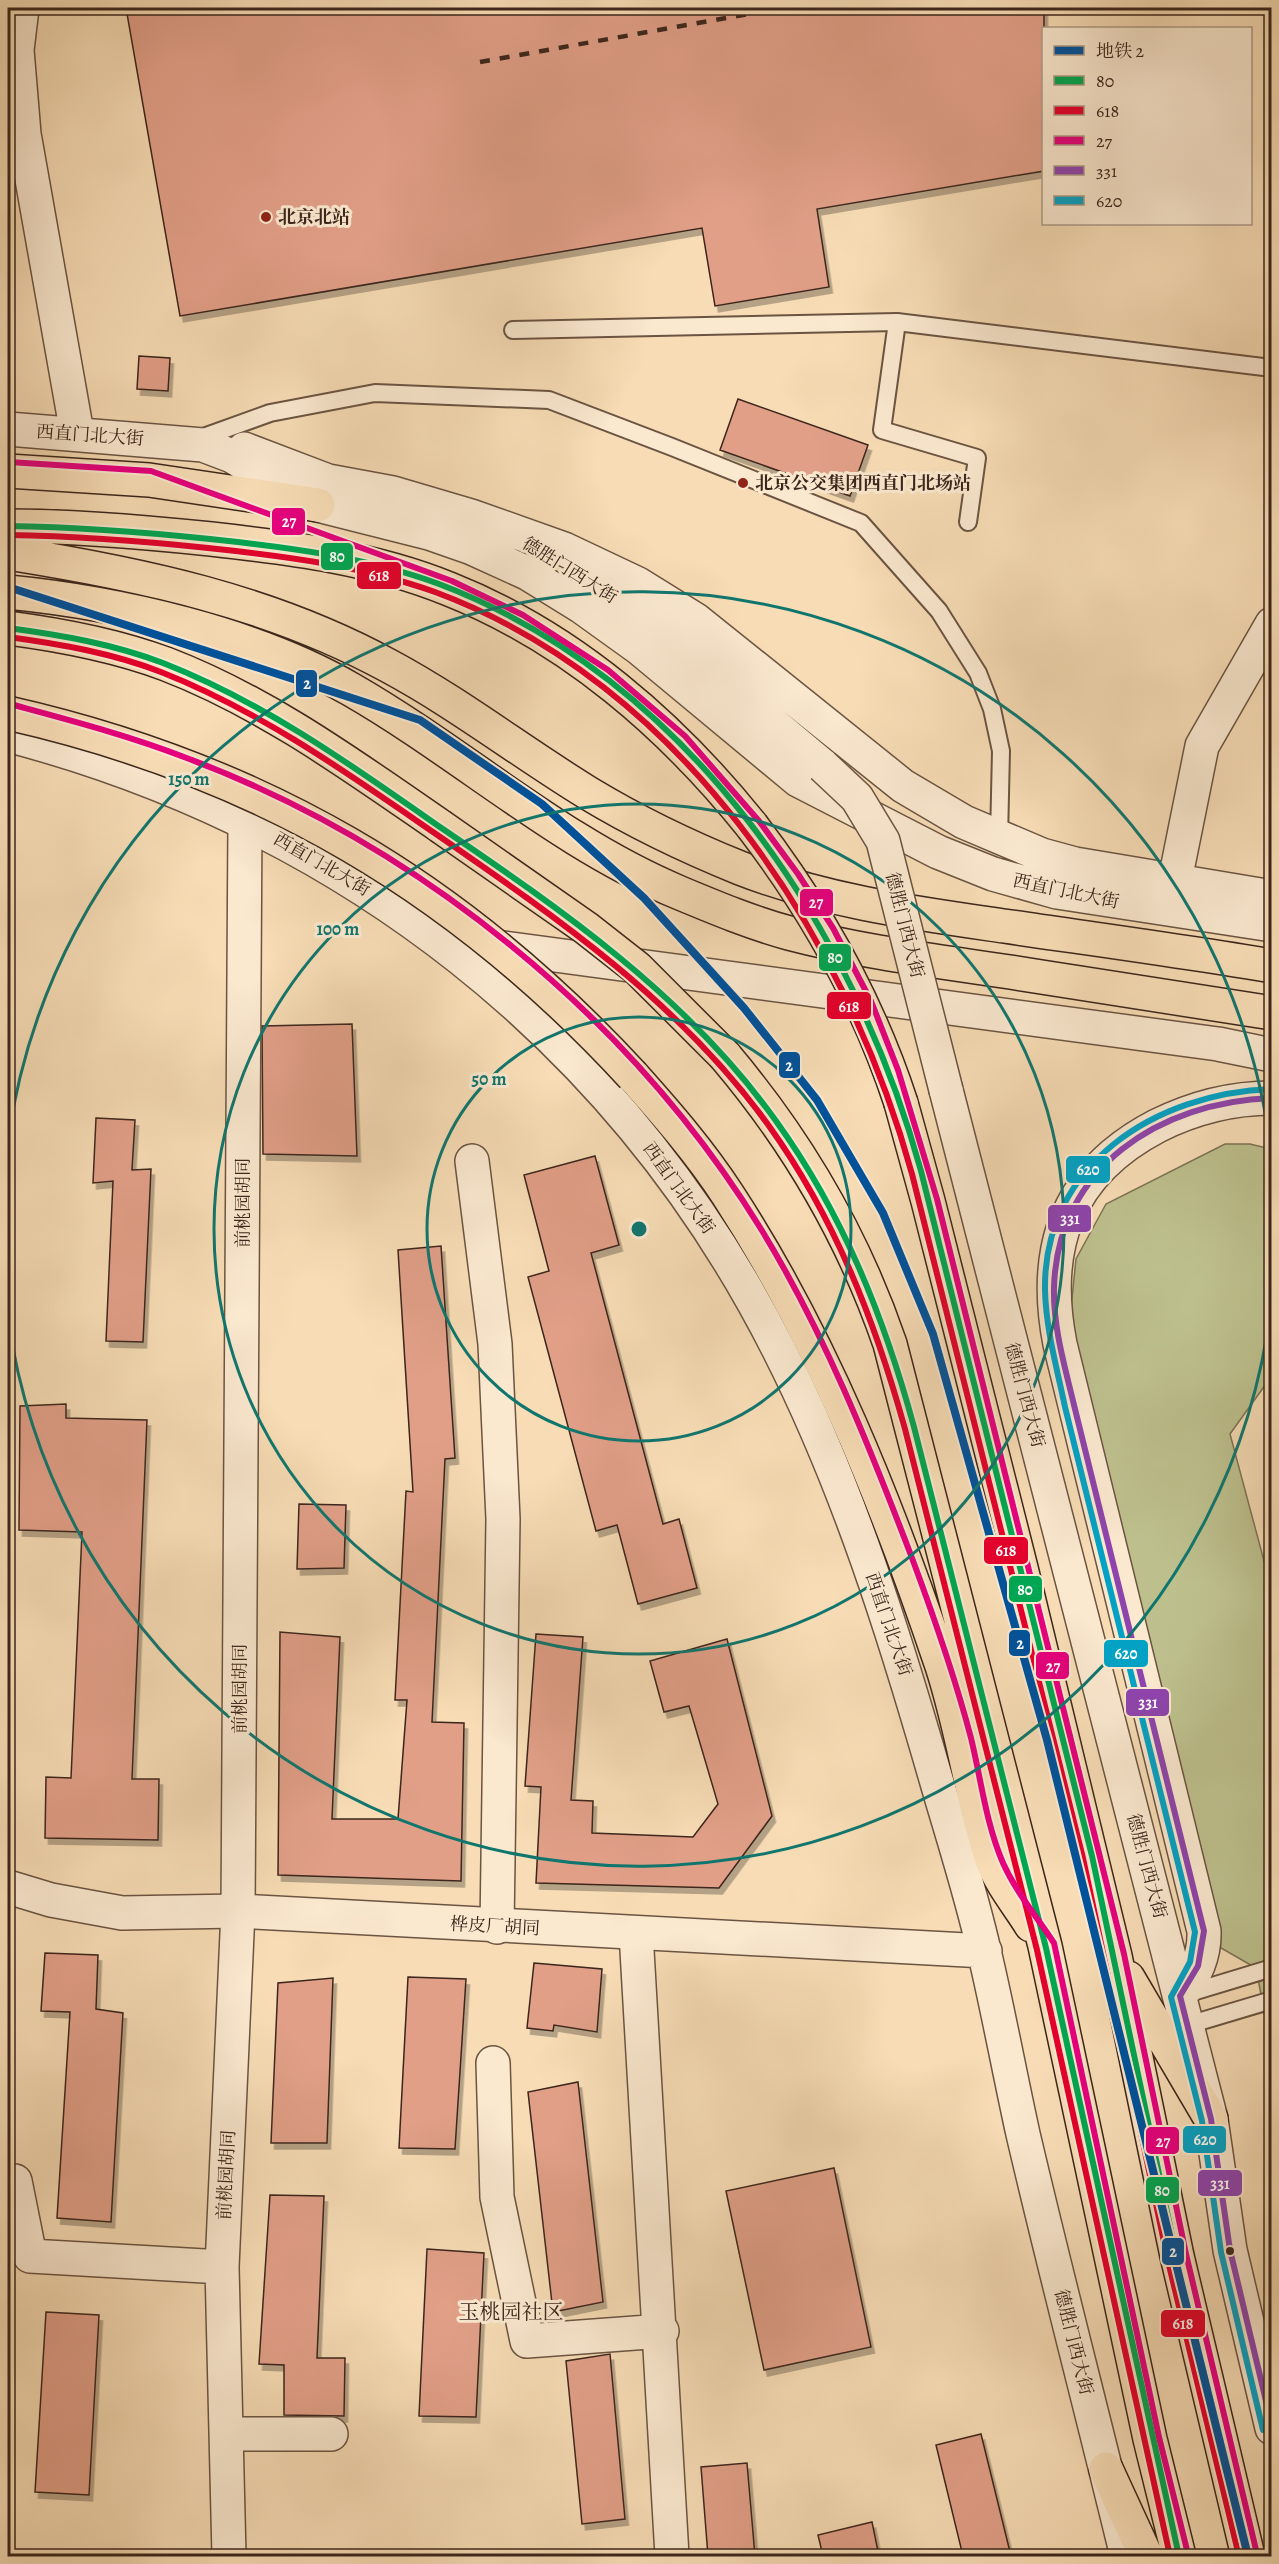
<svg xmlns="http://www.w3.org/2000/svg" width="1279" height="2564" font-family="Alegreya,'Noto Serif SC',serif">
  <defs>
    <filter id="shadow"><feDropShadow dx="3.5" dy="6" stdDeviation="0" flood-color="#0004"/></filter>
  </defs>
  <rect width="100%" height="100%" fill="#f7dcb5"/>
  <filter id="stains"><feTurbulence type="fractalNoise" baseFrequency=".00333" numOctaves="4"/><feColorMatrix values="0 0 0 0 .2 0 0 0 0 .09 0 0 0 0 .02 0 0 0 .5 -.17"/></filter>
  <radialGradient id="worn" r=".72"><stop offset=".6" stop-color="#630" stop-opacity="0"/><stop offset="1" stop-color="#630" stop-opacity=".3"/></radialGradient>
  <path fill="#bdc08d" stroke="#7c7354" stroke-width="1.5" d="M1225 1144H1250L1271 1149V1377L1230 1434 1271 1587V2048L1256 1968 1214 1944 1069 1328 1076 1259 1106 1204Z"/>
  <path fill="#e19f88" stroke="#3c261c" stroke-width="1.5" filter="url(#shadow)" d="M126 8H1044V171L817 209 829 287 715 306 702 228 180 316Z
    M139 356 170 358 168 391 137 389Z
    M738 399 868 445 850 496 720 450Z
    M352 1024 357 1156 263 1154 262 1026Z
    M96 1118 135 1120 132 1170 151 1169 143 1342 106 1341 113 1181 93 1183Z
    M595 1156 619 1245 591 1253 663 1524 679 1519 697 1588 638 1604 617 1525 596 1531 528 1277 549 1271 524 1175Z
    M441 1246 455 1458 445 1459 432 1722 464 1723 461 1881 278 1875 280 1632 340 1637 332 1819H398L407 1700H395L406 1491 413 1492 398 1250Z
    M66 1404V1418L147 1420 132 1779H159L158 1840 45 1838 46 1777 71 1778 82 1532 19 1530 20 1406Z
    M299 1504 346 1505 344 1568 297 1569Z
    M536 1634 583 1637 571 1800 593 1801 592 1833 693 1837 718 1804 689 1706 664 1712 650 1661 727 1639 772 1816 719 1888 536 1883 541 1787 525 1786Z
    M45 1953 98 1955 96 2009 123 2013 111 2222 57 2218 70 2012 41 2011Z
    M534 1963 602 1969 597 2032 554 2025 553 2031 527 2028Z
    M408 1977 466 1979 455 2149 399 2148Z
    M333 1978 327 2143H271L278 1983Z
    M578 2082 603 2302 553 2312 528 2092Z
    M834 2168 871 2347 764 2370 726 2191Z
    M270 2195 324 2196 317 2358H345L344 2416 284 2415V2365L259 2364Z
    M427 2249 484 2253 476 2417 419 2416Z
    M46 2312 99 2315 89 2495 35 2492Z
    M610 2354 625 2519 582 2524 566 2361Z
    M981 2434 1011 2556H963L936 2445Z
    M747 2463 755 2556H708L701 2467Z
    M872 2522 879 2556H823L818 2535Z"/>
  <g fill="none" stroke-linecap="round" stroke-linejoin="round">
    <defs>
      <path id="service" d="M513 330 897 322
        M198 439 270 413 375 393 549 400 672 447 861 523 939 611 978 673 992 709 1001 751 999 838
        M968 522 977 458 882 430 897 322 1272 368
        M1186 1994 1272 1968
        M1188 2025 1272 2000"/>
      <path id="minor" d="M472 1161 495 1344 503 1519 497 1927
        M636 1933 672 2556
        M493 2063 497 2197 527 2341 662 2331
        M8 2180 15 2181 30 2256 222 2267
        M226 2434H331
        M229 2556 222 2267 238 1911 245 821"/>
      <path id="tertiary" d="M22 8 17 50 24 134 77 433
        M8 429 203 445 232 456 306 502 429 533 472 548 527 573 582 607 639 648 798 780 938 852 993 874 1057 892 1272 925
        M244 449 328 481 393 493 471 516 564 549 638 584 696 620 903 786 964 822 1042 855 1075 864 1272 897
        M588 578 673 640 823 766
        M8 735C345 824 621 1037 779 1350 848 1486 894 1633 936 1779 953 1838 972 1896 985 1955 999 2015 1010 2075 1023 2134 1056 2275 1093 2416 1127 2556
        M1175 880 1202 746 1272 624
        M481 945 1218 1044 1272 1055
        M946 1090 1211 2119 1230 2250 1272 2428
        M8 1887 51 1900 122 1913 238 1911 985 1951
        M1180 1996C1195 1977 1205 1956 1204 1931L1060 1344C1041 1247 1067 1173 1157 1126 1193 1108 1231 1098 1272 1098"/>
      <path id="trunk" d="M8 471 149 480 318 505
        M8 526C75 526 143 532 211 539 292 548 373 558 449 589 570 637 672 726 752 826
        M8 553C140 574 270 601 389 666 458 703 521 752 588 793 636 822 688 847 740 868 824 901 914 913 1004 926 1093 939 1183 951 1272 966
        M8 592C119 603 254 633 352 690 463 754 560 843 680 893 716 908 752 923 789 933 861 952 936 961 1010 972 1097 986 1184 999 1272 1013
        M8 628C62 635 115 645 166 664 265 702 353 766 440 826
        M725 1056C797 1141 854 1239 890 1344L1045 1946 1150 2439 1179 2556
        M633 1076C667 1114 700 1152 728 1195 822 1339 887 1503 942 1666 963 1730 971 1797 992 1860 1001 1884 1018 1904 1031 1925
        M901 1103 928 1201 1021 1568 1115 1956 1177 2256 1248 2556
        M1128 1978 1211 2119
        M1106 2469 1146 2556"/>
    </defs>
    <use href="#service" stroke="#6b5442" stroke-width="20"/>
    <use href="#minor" stroke="#6b5442" stroke-width="36"/>
    <use href="#tertiary" stroke="#6b5442" stroke-width="36"/>
    <use href="#trunk" stroke="#3c261c" stroke-width="36"/>
    <use href="#service" stroke="#fae8cf" stroke-width="16"/>
    <use href="#minor" stroke="#fae8cf" stroke-width="33"/>
    <use href="#tertiary" stroke="#fae8cf" stroke-width="33"/>
    <use href="#trunk" stroke="#f7dcb5" stroke-width="33"/>
    <path stroke="#3c261c" stroke-width="4.5" stroke-dasharray="10 10" stroke-linecap="butt" d="M480 62 782 8"/>
    <defs>
      <path id="tertiary-bridge" d="M823 766 857 798 883 841 946 1090"/>
      <path id="trunk-bridge" d="M8 713C260 770 458 886 633 1076
        M440 826 586 928 637 968 725 1056
        M752 826C817 911 868 1002 901 1103"/>
    </defs>
    <use href="#tertiary-bridge" stroke="#6b5442" stroke-width="36" stroke-linecap="butt"/>
    <use href="#trunk-bridge" stroke="#3c261c" stroke-width="36" stroke-linecap="butt"/>
    <use href="#tertiary-bridge" stroke="#fae8cf" stroke-width="33"/>
    <use href="#trunk-bridge" stroke="#f7dcb5" stroke-width="33"/>
    <defs>
      <path id="bus-1" d="M8 526C76 527 143 532 210 539 287 547 366 557 439 584 687 678 853 924 921 1171L1092 1856 1177 2259 1248 2556
        M8 628C61 635 113 644 163 663 263 702 350 764 437 825 562 910 687 996 776 1121 843 1214 884 1317 914 1427L1046 1948 1179 2556"/>
      <path id="bus-2" d="M8 535C75 536 142 541 208 548 285 556 362 566 435 592 680 683 845 931 912 1174L1083 1858 1168 2261 1239 2556
        M8 637C60 644 112 653 161 672 260 711 346 772 433 832 556 917 680 1002 769 1126 835 1218 875 1321 905 1429L1037 1950 1170 2556"/>
      <path id="bus-3" d="M9 462 151 471 452 581 523 615 608 670 685 736 759 821 798 874 833 928 871 1001 898 1070 937 1199 1124 1954 1186 2254 1257 2554
        M10 704C69 720 127 735 184 757 418 844 630 1016 761 1229 824 1332 869 1445 912 1558 934 1617 955 1677 971 1738 981 1779 986 1824 1003 1863 1016 1892 1037 1917 1054 1943L1159 2437 1188 2554"/>
      <path id="bus-4" d="M1272 1098C1160 1102 1057 1167 1054 1288 1053 1327 1065 1367 1074 1405L1204 1931 1198 1966 1180 1996 1211 2119 1230 2250 1272 2426"/>
      <path id="bus-5" d="M1263 2430 1221 2252 1202 2121 1171 1997 1190 1962 1195 1932 1065 1407C1057 1368 1046 1330 1045 1290 1043 1164 1156 1093 1272 1089"/>
    </defs>
    <use href="#bus-1" stroke="#fae8cf" stroke-width="10"/>
    <use href="#bus-2" stroke="#fae8cf" stroke-width="10"/>
    <use href="#bus-3" stroke="#fae8cf" stroke-width="10"/>
    <use href="#bus-4" stroke="#fae8cf" stroke-width="10"/>
    <use href="#bus-5" stroke="#fae8cf" stroke-width="10"/>
    <use href="#bus-1" stroke="#00a651" stroke-width="6"/>
    <use href="#bus-2" stroke="#e4002b" stroke-width="6"/>
    <use href="#bus-3" stroke="#e5007d" stroke-width="6"/>
    <use href="#bus-4" stroke="#8e44ad" stroke-width="6"/>
    <use href="#bus-5" stroke="#03a2c5" stroke-width="6"/>
    <defs>
      <path id="metro-1" d="M8 587 420 720 542 804 644 898 744 1008 817 1100 883 1213 933 1334 1047 1740 1248 2556"/>
    </defs>
    <use href="#metro-1" stroke="#fae8cf" stroke-width="12"/>
    <use href="#metro-1" stroke="#00529b" stroke-width="8"/>
  </g>
  <g fill="none" stroke="#0f766e" stroke-width="3">
    <circle cx="639" cy="1229" r="212"/>
    <circle cx="639" cy="1229" r="425"/>
    <path d="M1271 1307A637 637 0 0 1 8 1318M8 1140A637 637 0 0 1 1271 1151"/>
  </g>
  <g fill="#8f2418" stroke="#fae8cf" stroke-width="2">
    <circle cx="266" cy="217" r="6"/>
    <circle cx="743" cy="483" r="6"/>
  </g>
  <circle fill="#3c261c" stroke="#fae8cf" stroke-width="2" cx="1230" cy="2251" r="5"/>
  <g text-anchor="middle" dominant-baseline="central" stroke-width="6" stroke-linejoin="round" paint-order="stroke">
    <g font-size="18" font-weight="bold" fill="#3c261c" stroke="#fae8cf" text-anchor="start">
      <text x="278" y="217">北京北站</text>
      <text x="755" y="483">北京公交集团西直门北场站</text>
    </g>
    <g font-size="18" fill="#3c261c" stroke="#fae8cf">
      <text transform="translate(90 435) rotate(4)">西直门北大街</text>
      <text transform="translate(570 570) rotate(32)">德胜门西大街</text>
      <text transform="translate(322 864) rotate(30)">西直门北大街</text>
      <text transform="translate(1066 891) rotate(12)">西直门北大街</text>
      <text transform="translate(905 925) rotate(76)">德胜门西大街</text>
      <text transform="translate(679 1188) rotate(54)">西直门北大街</text>
      <text transform="translate(243 1203) rotate(-90)">前桃园胡同</text>
      <text transform="translate(1025 1395) rotate(75)">德胜门西大街</text>
      <text transform="translate(889 1624) rotate(71)">西直门北大街</text>
      <text transform="translate(240 1689) rotate(-90)">前桃园胡同</text>
      <text transform="translate(1147 1866) rotate(75)">德胜门西大街</text>
      <text transform="translate(495 1926) rotate(3)">桦皮厂胡同</text>
      <text transform="translate(226 2175) rotate(-87)">前桃园胡同</text>
      <text transform="translate(1074 2342) rotate(76)">德胜门西大街</text>
    </g>
    <g font-size="21" fill="#3c261c" stroke="#fae8cf">
      <text x="511" y="2312">玉桃园社区</text>
    </g>
  </g>
  <circle cx="639" cy="1229" r="9" fill="#0f766e" stroke="#fae8cf" stroke-width="3"/>
  <g font-size="18" text-anchor="middle" font-weight="bold" fill="#0f766e" stroke="#fae8cf" stroke-width="6" stroke-linejoin="round" paint-order="stroke">
    <text x="189" y="785">150 m</text>
    <text x="338" y="935">100 m</text>
    <text x="489" y="1085">50 m</text>
  </g>
  <g stroke="#fae8cf" stroke-width="2">
    <rect x="271" y="507" width="35" height="29" rx="6" fill="#e5007d"/>
    <rect x="320" y="542" width="34" height="29" rx="6" fill="#00a651"/>
    <rect x="356" y="561" width="46" height="29" rx="6" fill="#e4002b"/>
    <rect x="295" y="669" width="23" height="29" rx="6" fill="#00529b"/>
    <rect x="799" y="888" width="35" height="29" rx="6" fill="#e5007d"/>
    <rect x="818" y="943" width="34" height="29" rx="6" fill="#00a651"/>
    <rect x="826" y="991" width="46" height="29" rx="6" fill="#e4002b"/>
    <rect x="778" y="1051" width="23" height="28" rx="6" fill="#00529b"/>
    <rect x="1065" y="1155" width="46" height="29" rx="6" fill="#03a2c5"/>
    <rect x="1047" y="1204" width="45" height="29" rx="6" fill="#8e44ad"/>
    <rect x="983" y="1536" width="46" height="29" rx="6" fill="#e4002b"/>
    <rect x="1008" y="1575" width="35" height="28" rx="6" fill="#00a651"/>
    <rect x="1008" y="1629" width="23" height="28" rx="6" fill="#00529b"/>
    <rect x="1103" y="1639" width="46" height="29" rx="6" fill="#03a2c5"/>
    <rect x="1035" y="1651" width="35" height="29" rx="6" fill="#e5007d"/>
    <rect x="1125" y="1688" width="45" height="29" rx="6" fill="#8e44ad"/>
    <rect x="1182" y="2125" width="45" height="29" rx="6" fill="#03a2c5"/>
    <rect x="1145" y="2126" width="35" height="29" rx="6" fill="#e5007d"/>
    <rect x="1197" y="2169" width="46" height="28" rx="6" fill="#8e44ad"/>
    <rect x="1145" y="2176" width="35" height="28" rx="6" fill="#00a651"/>
    <rect x="1161" y="2237" width="24" height="29" rx="6" fill="#00529b"/>
    <rect x="1160" y="2309" width="46" height="29" rx="6" fill="#e4002b"/>
  </g>
  <g font-size="16" text-anchor="middle" font-weight="bold" fill="#fff">
    <text x="289" y="527">27</text>
    <text x="337" y="562">80</text>
    <text x="379" y="581">618</text>
    <text x="307" y="689">2</text>
    <text x="816" y="908">27</text>
    <text x="835" y="963">80</text>
    <text x="849" y="1012">618</text>
    <text x="789" y="1071">2</text>
    <text x="1088" y="1175">620</text>
    <text x="1070" y="1224">331</text>
    <text x="1006" y="1556">618</text>
    <text x="1025" y="1595">80</text>
    <text x="1020" y="1649">2</text>
    <text x="1126" y="1659">620</text>
    <text x="1053" y="1672">27</text>
    <text x="1148" y="1708">331</text>
    <text x="1205" y="2145">620</text>
    <text x="1163" y="2147">27</text>
    <text x="1220" y="2189">331</text>
    <text x="1162" y="2196">80</text>
    <text x="1173" y="2257">2</text>
    <text x="1183" y="2329">618</text>
  </g>
  <rect width="1279" height="2564" fill="none" stroke="#f7dcb5" stroke-width="30"/>
  <rect x="9" y="9" width="1261" height="2546" fill="none" stroke="#3c261c" stroke-width="3"/>
  <rect x="15" y="15" width="1249" height="2534" fill="none" stroke="#3c261c" stroke-width="1.5"/>
  <rect x="1042" y="27" width="210" height="198" fill="#fae8cf" stroke="#ae9a87" stroke-width="1.5"/>
  <rect x="1054" y="46" width="30" height="9" fill="#00529b" stroke="#ae9a87" stroke-width="1.5"/>
  <text x="1096" y="57" font-size="18" fill="#3c261c">地铁 2</text>
  <rect x="1054" y="76" width="30" height="9" fill="#00a651" stroke="#ae9a87" stroke-width="1.5"/>
  <text x="1096" y="87" font-size="18" fill="#3c261c">80</text>
  <rect x="1054" y="106" width="30" height="9" fill="#e4002b" stroke="#ae9a87" stroke-width="1.5"/>
  <text x="1096" y="117" font-size="18" fill="#3c261c">618</text>
  <rect x="1054" y="136" width="30" height="9" fill="#e5007d" stroke="#ae9a87" stroke-width="1.5"/>
  <text x="1096" y="147" font-size="18" fill="#3c261c">27</text>
  <rect x="1054" y="166" width="30" height="9" fill="#8e44ad" stroke="#ae9a87" stroke-width="1.5"/>
  <text x="1096" y="177" font-size="18" fill="#3c261c">331</text>
  <rect x="1054" y="196" width="30" height="9" fill="#03a2c5" stroke="#ae9a87" stroke-width="1.5"/>
  <text x="1096" y="207" font-size="18" fill="#3c261c">620</text>
  <rect width="100%" height="100%" filter="url(#stains)"/>
  <rect width="100%" height="100%" fill="url(#worn)"/>
</svg>
